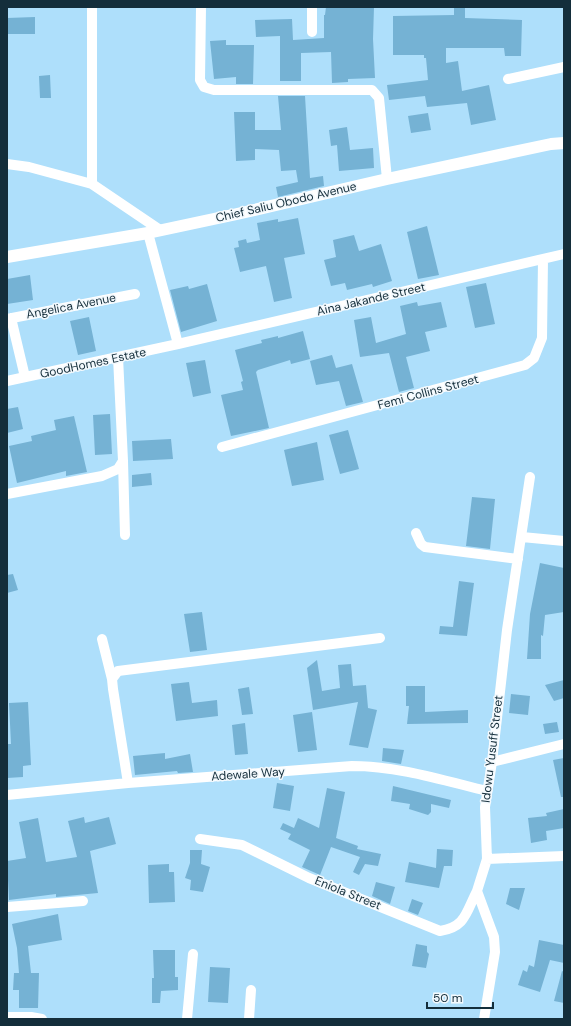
<svg xmlns="http://www.w3.org/2000/svg" width="571" height="1026" font-family="'DM Sans',sans-serif">
  <rect width="100%" height="100%" fill="#aedffb"/>
  <path fill="#75b2d4" d="M326 7H374L373 39 375 78 348 79V82L332 83 331 52 301 53V81H280V36L256 37 255 20 292 19 293 40 324 38V15H325Z
    M454 7H465V18L522 20 521 56H505L504 48H446V63L458 61 462 91 489 85 496 120 471 125 467 103 427 107 425 96 389 100 387 85 428 80 426 58H424V55H393V16L454 15Z
    M35 17V34H7V18Z
    M226 40V45H254L253 84H236V77L214 79 210 41Z
    M50 75 51 98H40L39 76Z
    M278 96H305L310 178 323 176 324 186 278 197 276 187 298 182 296 170 281 171 279 150 255 149V160L236 161 234 112H255V130H281Z
    M428 113 431 130 411 133 408 116Z
    M347 127 350 150 373 148 374 168 339 171 337 145 331 146 329 130Z
    M298 218 305 254 284 258 292 298 274 302 266 266 240 272 234 248 239 247 238 241 246 239 247 243 260 240 257 223 278 219V222Z
    M427 226 439 275 418 279 407 232Z
    M354 235 359 251 381 244 392 281 373 287 372 284 347 290 345 283 331 286 324 260 336 257 333 240Z
    M30 275 33 300 7 304V279Z
    M486 283 495 324 475 328 466 287Z
    M207 284 217 321 181 332 170 290 188 286 189 289Z
    M417 302 418 306 441 302 447 327 425 332 430 351 406 357 414 388 399 392 389 353 360 357 354 320 371 317 376 343 406 334 400 306Z
    M89 317 96 351 78 355 70 321Z
    M303 331 310 359 291 364 290 360 258 370 256 372 269 428 231 436 221 395 243 390 241 382 243 381 235 350 262 343 261 340 278 336V338Z
    M332 355 336 368 352 364 363 402 346 406 339 381 316 385 310 361Z
    M205 360 211 393 193 397 186 363Z
    M18 407 23 429 7 433V409Z
    M110 414 112 454 95 455 93 415Z
    M74 416 87 472 66 476V471L17 483 9 446 32 441 31 436 56 430 54 420Z
    M348 430 359 469 340 474 329 435Z
    M171 439 173 459 133 461 132 441Z
    M317 442 324 480 292 486 284 450Z
    M151 473 152 485 132 487V475Z
    M472 497 495 499 490 549 466 546Z
    M540 563 564 568V612L545 615 543 636 541 635V659H527L530 614Z
    M13 574 18 590 7 593V575Z
    M459 581 474 583 467 636 439 634 440 626 453 627Z
    M202 612 207 650 190 652 184 614Z
    M317 660 322 691 340 688 338 665 351 664 353 686 366 685 368 708 377 710 368 748 349 745 358 702 313 710 307 668Z
    M564 680V698L554 701 545 685Z
    M189 682 192 703 217 700 218 716 176 721 171 684Z
    M406 686H425V712L468 710V723L407 724 409 706H406Z
    M249 687 253 714 242 715 238 689Z
    M511 694 530 696 528 715 509 713Z
    M28 702 31 765 23 766V777L7 778V744H11L9 703Z
    M312 712 317 750 298 752 293 715Z
    M557 722 559 732 545 734 543 724Z
    M245 723 248 754 235 755 232 725Z
    M383 748 404 750 401 764 382 761Z
    M165 753V759L190 754 193 772 178 773 177 771 135 775 133 756Z
    M564 758V797H561L553 760Z
    M277 783 294 786 290 811 273 808Z
    M393 786 451 800 449 808 431 804V812L428 815 409 809 410 804 391 801Z
    M327 788 345 792 336 838 358 846 357 849 381 854 378 866 365 864 359 875 353 872 360 857 331 847 320 875 302 867 310 850 288 839 291 834 280 829 283 823 294 828 298 818 319 828Z
    M564 809V828L546 831 547 840 531 843 528 818 547 816 546 813Z
    M84 817 85 823 109 817 116 844 90 851 98 893 56 897V894L9 900 7 861 26 858 19 822 38 818 46 862 77 857 68 821Z
    M437 849 453 850 452 866H444L439 888 405 882 409 862 436 868Z
    M190 850H202L201 864 210 867 203 892 190 890 191 880 185 878 190 863Z
    M169 864V872H174L175 902 149 903 148 865Z
    M376 882 395 887 390 904 372 896Z
    M510 888H525L519 910 506 904Z
    M412 899 423 903 418 915 408 911Z
    M58 914 62 940 28 946 31 973H39L38 1008H19V990H13L14 973H19L17 948 12 924Z
    M539 940 564 945V963L550 960 540 992 518 985 523 970 527 972 529 965 534 967Z
    M416 944 427 946V952L429 954 426 968 412 966Z
    M153 950H175V977H178V990L161 991 160 1003H152V978H154Z
    M210 967 230 968 228 1003 208 1002Z
    M562 971 564 972V1003L554 1001Z"/>
  <g fill="none" stroke-linecap="round" stroke-linejoin="round">
    <path stroke="#fff" stroke-width="10" d="M92 7V184
      M201 7 200 80 204 87 214 90H372L379 98 387 179
      M312 32V7
      M508 79 564 67
      M7 164 29 167 92 184 160 230
      M148 233 178 344
      M11 318 25 377
      M7 319 135 294
      M7 381 178 344 564 254
      M222 447 525 365 534 358 542 338 543 259
      M123 461 125 535
      M7 494 102 476 118 469 123 461 118 357
      M416 533 421 544 425 547 518 559
      M522 537 564 541
      M102 639 112 679
      M492 762 564 744
      M128 783 113 689 112 679 118 671 380 638
      M7 795 128 783 352 766C398 766 442 780 487 791
      M200 839 242 845 309 878 440 931C466 927 466 912 477 891
      M487 859 564 856
      M7 907 83 901
      M7 1017H31L42 1019
      M187 1019 193 954
      M249 1019 251 990
      M484 1019 495 952 494 937 477 891 487 859 485 807 492 762 507 630 530 477"/>
    <path stroke="#fff" stroke-width="12" d="M7 257 148 233 237 214 387 179 551 144 564 143"/>
  </g>
  <g text-anchor="middle" dominant-baseline="central" stroke-width="3" stroke-linejoin="round" paint-order="stroke">
    <g font-size="12" fill="#142e3b" stroke="#f3f9fd">
      <text transform="translate(286 202) rotate(-13)">Chief Saliu Obodo Avenue</text>
      <text transform="translate(371 299) rotate(-13)">Aina Jakande Street</text>
      <text transform="translate(71 306) rotate(-11)">Angelica Avenue</text>
      <text transform="translate(93 363) rotate(-12)">GoodHomes Estate</text>
      <text transform="translate(428 392) rotate(-15)">Femi Collins Street</text>
      <text transform="translate(492 749) rotate(-83)">Idowu Yusuff Street</text>
      <text transform="translate(248 774) rotate(-4)">Adewale Way</text>
      <text transform="translate(348 893) rotate(22)">Eniola Street</text>
    </g>
  </g>
  <rect width="571" height="1026" fill="none" stroke="#142e3b" stroke-width="16"/>
  <path d="M427 1002v6h66v-6" fill="none" stroke="#142e3b" stroke-width="2"/>
  <text x="433" y="1002" font-size="12" fill="#142e3b" stroke="#f3f9fd" stroke-width="3" paint-order="stroke">50 m</text>
</svg>
